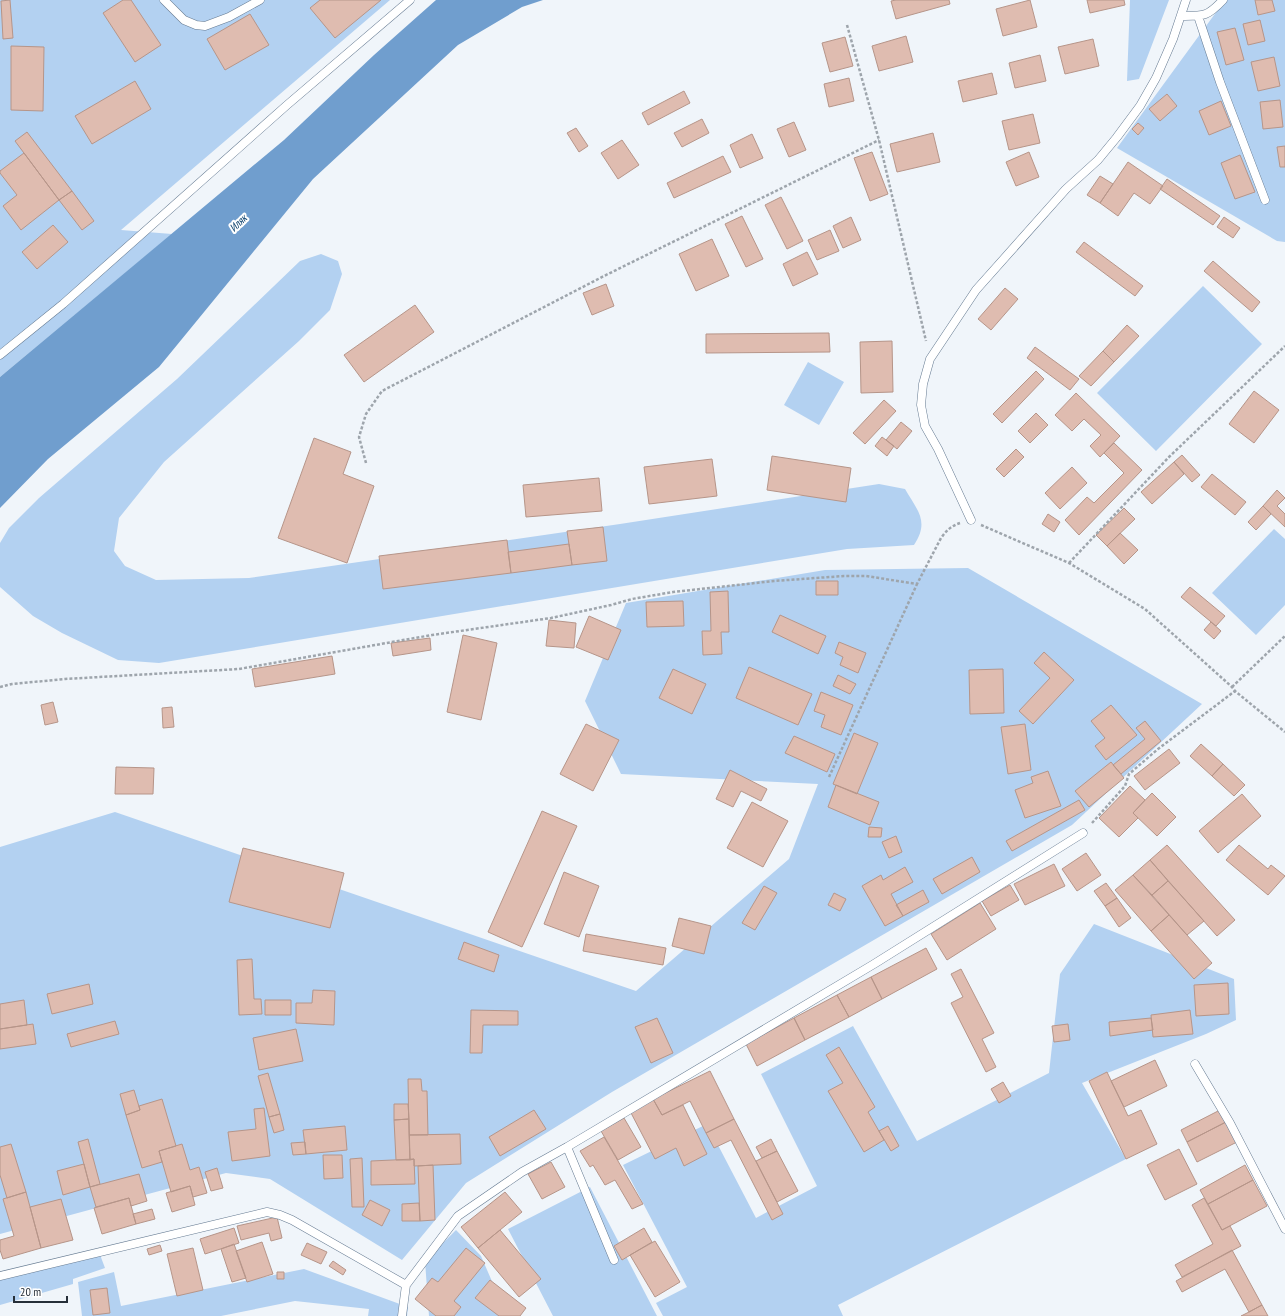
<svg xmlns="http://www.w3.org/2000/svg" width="1285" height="1316" font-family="'PT Sans Narrow',sans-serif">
  <rect width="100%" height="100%" fill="#f0f5fa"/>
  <path fill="#b3d1f1" d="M0 0H390L121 230 172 234 0 377Z
    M1130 0H1169L1139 79 1127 81Z
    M1225 0H1285V242L1277 241 1117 148Z
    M321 254 338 261 342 274 330 310 299 341 164 462 119 518 114 551 125 566 156 580 249 578 620 524 879 484 905 489C917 510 930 521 914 545L847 549 159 663 118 660 62 633 33 616 0 587V543L9 528 39 498 177 379 300 261Z
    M1203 286 1262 344 1156 451 1097 393Z
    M808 362 844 382 819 425 784 405Z
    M1274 529 1285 539V605L1256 635 1212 593Z
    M968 568 1202 704 1072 825 612 1092 466 1183 402 1260 270 1179 226 1173 0 1234V847L115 812 636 991 789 859 818 784 621 774 585 701 626 603 825 570Z
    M1094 924 1234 979 1236 1020 1206 1034 1082 1083 1126 1159 838 1305 843 1316H663L656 1303 687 1287 623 1165 707 1124 756 1218 817 1186 761 1074 853 1026 917 1141 1049 1073 1060 974Z
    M590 1187 657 1316H553L508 1229Z
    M456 1230 481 1256 507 1316H429L425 1261Z
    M99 1252 105 1268 73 1279V1284L0 1305V1280Z
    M304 1269 408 1307 407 1316H368L369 1309 295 1301 221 1316H82L78 1282 114 1272 121 1306Z"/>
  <path fill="#709ece" d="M436 0H543L522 7 458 45 313 179 159 367 48 459 0 508V377L284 140 374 55Z"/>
  <path fill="#dfbcb0" stroke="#b69589" d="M10 0 13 38 3 39 1 1Z
    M123 0H131L161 45 135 62 103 13Z
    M320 0H381L335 38 310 8Z
    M896 0H949L950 4 896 19 891 1Z
    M1030 0 1037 27 1003 36 996 9Z
    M1087 0H1124L1125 5 1090 13Z
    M1255 0H1272L1275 11 1258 15Z
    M250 14 269 45 225 70 207 39Z
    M1260 20 1265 41 1248 45 1243 24Z
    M1235 28 1244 60 1226 65 1217 32Z
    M906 36 913 62 879 71 872 46Z
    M845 37 853 66 830 72 822 43Z
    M1093 39 1099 66 1065 74 1058 47Z
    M11 46 44 47 43 111 11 110Z
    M1040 55 1046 81 1015 88 1009 63Z
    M1274 57 1280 86 1258 91 1251 62Z
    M992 73 997 94 963 102 958 81Z
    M849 78 854 101 829 107 824 84Z
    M135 81 151 109 92 144 75 116Z
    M684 91 690 103 648 125 642 113Z
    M1167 94 1177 106 1160 121 1149 109Z
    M1280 100 1283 127 1263 129 1260 102Z
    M1221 101 1231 126 1209 135 1199 111Z
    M1033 114 1040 143 1009 150 1002 121Z
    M702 119 709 133 682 147 674 133Z
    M794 122 806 150 789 157 777 129Z
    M1138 123 1144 128 1138 135 1132 129Z
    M576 128 588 146 579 152 567 133Z
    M27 132 72 191 59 200 15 141Z
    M933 133 940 162 897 172 890 144Z
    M752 134 763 158 740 168 730 145Z
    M622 140 639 165 618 179 601 153Z
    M1285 146V167H1280L1277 147Z
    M872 152 888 194 870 201 854 158Z
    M1029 152 1039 177 1016 186 1006 162Z
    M24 153 59 200 21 230 3 206 17 195 0 173V171Z
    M1240 155 1255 192 1235 199 1221 163Z
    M723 156 731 172 674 198 667 183Z
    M1128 162 1163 186 1150 204 1134 193 1118 216 1100 203Z
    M1100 176 1113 184 1100 203 1087 195Z
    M1167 179 1220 216 1213 225 1160 189Z
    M72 191 94 221 82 230 59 200Z
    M781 197 803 241 787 249 765 205Z
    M742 216 763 259 746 267 725 224Z
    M851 217 861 240 843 248 833 226Z
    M1224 217 1240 228 1233 238 1217 227Z
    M53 225 68 242 37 269 22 252Z
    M830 230 839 251 817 260 808 240Z
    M712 239 729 276 696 291 679 254Z
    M1084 242 1143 286 1135 296 1076 252Z
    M807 252 818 274 793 286 783 264Z
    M1213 261 1260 302 1252 312 1204 271Z
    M606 284 614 306 592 315 583 293Z
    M1005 288 1018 299 991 330 978 319Z
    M415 305 434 332 364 382 344 355Z
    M1127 325 1139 336 1114 362 1103 351Z
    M829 333 830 352 706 353V334Z
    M892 341 893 392 861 393 860 342Z
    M1035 347 1079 379 1070 390 1027 358Z
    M1103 351 1114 362 1091 386 1079 376Z
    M1036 371 1044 379 1002 423 993 414Z
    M1254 391 1279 410 1254 443 1229 424Z
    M1076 393 1120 436 1100 457 1090 446 1101 435 1084 419 1072 431 1055 415Z
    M884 400 896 411 865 444 853 433Z
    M1036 413 1048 425 1030 443 1018 431Z
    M901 422 912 431 897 449 886 440Z
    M882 437 894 446 887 456 875 446Z
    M314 438 351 452 343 474 374 486 347 563 278 538Z
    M1114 443 1142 470 1079 535 1065 520 1087 497 1094 503 1124 473 1104 453Z
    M1016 449 1024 457 1004 477 996 469Z
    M1182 455 1200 475 1192 482 1174 462Z
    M772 456 851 468 846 502 767 490Z
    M712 459 717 496 649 504 644 467Z
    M1174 462 1184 474 1152 504 1141 492Z
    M1072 467 1087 483 1060 509 1045 493Z
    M1212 474 1246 502 1235 515 1201 487Z
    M599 478 602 511 526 517 523 485Z
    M1277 490 1285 498 1277 506 1285 514V527L1263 506Z
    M1263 506 1271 514 1256 530 1248 522Z
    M1124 508 1135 519 1107 546 1096 535Z
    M1048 514 1060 522 1054 532 1042 524Z
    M603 527 607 561 572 565 567 531Z
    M1120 533 1138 550 1124 564 1107 546Z
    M507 540 511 573 383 589 379 556Z
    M569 544 572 565 511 573 508 552Z
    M816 581H838V595H816Z
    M1190 587 1225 616 1216 626 1181 597Z
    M728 591 729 632H721L722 654 703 655 702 631H711L710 592Z
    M683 601 684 626 647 627 646 602Z
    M780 615 826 636 818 654 772 632Z
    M589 616 621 630 608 660 576 647Z
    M549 620 576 623 574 648 546 646Z
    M1211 622 1221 631 1214 639 1204 630Z
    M463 635 497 643 481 720 447 712Z
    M430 638 431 650 393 656 391 643Z
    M839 642 866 653 858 673 840 665 843 657 835 653Z
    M1044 652 1074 680 1033 724 1019 711 1050 678 1034 663Z
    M332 656 335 674 255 687 252 669Z
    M749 667 812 694 798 725 736 698Z
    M673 669 706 684 692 714 659 698Z
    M1003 669 1004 713 970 714 969 670Z
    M838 675 856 684 850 694 833 686Z
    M821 692 853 705 841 735 821 727 825 715 814 711Z
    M53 702 58 722 45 725 41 705Z
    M1111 705 1137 735 1106 760 1095 746 1105 738 1091 721Z
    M172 707 174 727 163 728 162 708Z
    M1145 721 1161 741 1121 774 1113 765 1145 739 1136 728Z
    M586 724 619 740 593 791 560 774Z
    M1025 724 1031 770 1008 774 1001 727Z
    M854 733 878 743 857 794 833 784Z
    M794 736 835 754 827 772 785 753Z
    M1201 744 1223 764 1212 776 1190 756Z
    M1169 749 1180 763 1145 790 1134 776Z
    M1111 762 1124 778 1089 807 1075 791Z
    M1223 764 1245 785 1234 796 1212 776Z
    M116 767 154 768 153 794H115Z
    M730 770 767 789 761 801 741 791 733 807 716 799Z
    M1048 771 1061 806 1025 818 1015 790 1033 783 1031 777Z
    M836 785 879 802 870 825 828 807Z
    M1130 786 1145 800 1133 813 1138 818 1119 837 1099 818Z
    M1152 793 1176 817 1157 836 1133 813Z
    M1242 794 1261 816 1218 853 1199 831Z
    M1079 800 1085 810 1012 851 1006 841Z
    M752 802 788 821 763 867 727 848Z
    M542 811 577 826 522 947 488 932Z
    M869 827 882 828 881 837H868Z
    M896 836 902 852 889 858 882 842Z
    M1167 845 1235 920 1217 936 1150 860Z
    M1239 845 1268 869 1271 865 1285 876 1268 895 1226 860Z
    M243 848 344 873 330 928 229 902Z
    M1086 853 1101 875 1077 891 1062 869Z
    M972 857 980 872 942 894 933 879Z
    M1150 860 1168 881 1152 895 1133 875Z
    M1054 864 1065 886 1025 905 1014 884Z
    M905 867 913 882 891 894 903 916 885 926 862 886 881 875 883 880Z
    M564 872 599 886 579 937 544 924Z
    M1133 875 1169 915 1151 931 1115 890Z
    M1168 881 1204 921 1187 935 1152 895Z
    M1106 883 1117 898 1105 906 1094 891Z
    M1010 885 1019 900 991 916 982 901Z
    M764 886 777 893 755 930 742 923Z
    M923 890 929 902 903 916 896 905Z
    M834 893 846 899 840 911 828 905Z
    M1117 898 1131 918 1119 927 1105 906Z
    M980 903 996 929 947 960 931 934Z
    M1169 915 1212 963 1194 979 1151 931Z
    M679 918 711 926 704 954 672 946Z
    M586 934 666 948 663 965 583 951Z
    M464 942 499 955 494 972 458 959Z
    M926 948 937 969 882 999 871 977Z
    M252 959 254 999H261L262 1014 239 1015 237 960Z
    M961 969 994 1033 982 1039 996 1067 986 1072 951 1003 963 997 951 974Z
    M871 977 882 999 849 1017 837 995Z
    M1228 983 1229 1014 1196 1016 1194 985Z
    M89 984 93 1004 52 1014 47 994Z
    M313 990 335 991 334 1025 296 1023V1003H312Z
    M837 995 849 1017 805 1040 794 1018Z
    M24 1000 27 1025 0 1029V1004Z
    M265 1000H291V1015H265Z
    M471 1010 518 1011V1025H483L482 1053H470Z
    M1190 1010 1193 1034 1153 1037 1151 1015Z
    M657 1018 673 1053 651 1063 635 1027Z
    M794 1018 805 1040 757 1066 746 1044Z
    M1151 1018 1153 1030 1110 1036 1109 1022Z
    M115 1021 119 1034 71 1047 67 1034Z
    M33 1024 36 1044 0 1049V1029Z
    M1068 1024 1070 1040 1054 1042 1052 1026Z
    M296 1029 303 1061 259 1070 253 1038Z
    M839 1047 875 1107 868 1112 884 1140 864 1152 828 1091 843 1083 826 1055Z
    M1155 1060 1167 1086 1124 1107 1111 1081Z
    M710 1071 734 1119 706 1133 690 1101 662 1115 653 1099Z
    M1107 1072 1128 1116 1141 1110 1157 1144 1126 1159 1089 1081Z
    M268 1073 280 1114 269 1117 258 1076Z
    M408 1079H421L422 1091H427L428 1135H409Z
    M1003 1082 1011 1096 999 1103 991 1089Z
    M134 1090 140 1110 126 1115 120 1094Z
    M162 1099 176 1146 159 1151 162 1162 142 1168 126 1115 140 1110 139 1106Z
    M653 1099 662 1115 683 1105 707 1154 684 1166 676 1148 655 1159 630 1111Z
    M394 1104H408L409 1119 394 1120Z
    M264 1108 270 1156 232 1161 228 1132 256 1129 254 1109Z
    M534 1110 546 1129 500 1156 489 1137Z
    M1220 1110 1226 1122 1187 1142 1181 1130Z
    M280 1114 284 1130 274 1133 269 1117Z
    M624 1118 641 1147 618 1160 601 1131Z
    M409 1119 410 1160H396L394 1120Z
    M734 1119 783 1214 772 1220 731 1140 714 1148 706 1133Z
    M1226 1122 1237 1142 1197 1162 1187 1142Z
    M345 1126 347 1150 306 1154 303 1130Z
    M888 1126 899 1146 891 1151 879 1131Z
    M460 1134 461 1164 414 1166V1159L410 1160 409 1135Z
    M604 1137 643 1204 632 1209 615 1180 605 1185 593 1165 590 1167 580 1151Z
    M88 1139 100 1184 90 1187 78 1142Z
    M771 1139 777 1151 762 1158 756 1147Z
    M305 1142 306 1154 293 1155 291 1143Z
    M11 1144 26 1192 7 1198 0 1175V1147Z
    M182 1144 190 1170 199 1167 207 1193 193 1197 190 1186 171 1192 159 1151Z
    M1179 1149 1197 1184 1165 1200 1147 1165Z
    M777 1151 798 1191 777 1202 756 1161Z
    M323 1155H342L343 1178 324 1179Z
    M362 1158 364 1207H352L350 1159Z
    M414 1159 415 1184 371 1185V1161Z
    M551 1162 565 1187 542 1199 528 1174Z
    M84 1164 90 1187 63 1195 57 1171Z
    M433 1165 435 1220 420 1221 418 1166Z
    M1245 1165 1253 1180 1208 1204 1200 1190Z
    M217 1168 223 1188 211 1191 205 1172Z
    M139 1174 147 1201 131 1206 129 1198 96 1207 90 1187Z
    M1253 1180 1267 1206 1222 1230 1208 1204Z
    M190 1186 195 1205 172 1212 166 1193Z
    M26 1192 41 1248 3 1259 0 1250V1240L14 1236 3 1199Z
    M505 1192 522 1212 478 1248 461 1227Z
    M129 1198 136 1224 102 1234 94 1208Z
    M1204 1198 1222 1230 1230 1226 1241 1246 1182 1277 1175 1265 1213 1244 1192 1205Z
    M61 1199 73 1240 41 1248 30 1207Z
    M370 1200 390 1210 382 1226 362 1215Z
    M419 1203 420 1221H402V1204Z
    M152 1209 155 1219 136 1224 133 1214Z
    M277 1217 282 1238 271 1241 269 1233 241 1240 237 1226Z
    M234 1228 239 1243 205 1254 200 1239Z
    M644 1228 652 1242 622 1260 614 1246Z
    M500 1230 541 1279 519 1297 478 1248Z
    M655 1241 680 1282 655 1297 630 1255Z
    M262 1242 273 1274 247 1282 236 1251Z
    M307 1243 327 1252 321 1264 301 1255Z
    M234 1244 246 1278 232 1282 221 1249Z
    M160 1245 162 1251 149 1255 147 1249Z
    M193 1248 203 1290 177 1296 167 1254Z
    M466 1248 485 1263 454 1301 461 1307 454 1316H436L415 1299 432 1278 438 1282Z
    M1232 1250 1262 1305 1249 1312 1225 1269 1182 1292 1176 1281Z
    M333 1261 346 1270 343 1275 329 1266Z
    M277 1272H284V1279H277Z
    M490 1280 526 1308 520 1316H499L475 1298Z
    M107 1288 110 1313 93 1315 90 1290Z
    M1262 1305 1268 1316H1241L1249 1312Z"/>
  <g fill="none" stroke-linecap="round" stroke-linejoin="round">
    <defs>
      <path id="lane" d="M164 0 184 20 196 25 205 26 229 17 260 0
        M1181 16C1204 16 1207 17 1223 0
        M1198 16 1220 82 1265 200
        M0 355 63 304 287 105 410 0
        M971 520 938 449 925 426 921 405 923 384 930 359 976 290 1066 189 1098 160 1117 137 1140 106 1156 78 1173 39 1186 0
        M1195 1064 1230 1123 1285 1229
        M567 1147 614 1260
        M0 1276 267 1212 280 1215 292 1220 406 1285
        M402 1316 406 1285 458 1216 522 1172 567 1147 874 964 1083 833"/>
    </defs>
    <use href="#lane" stroke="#667b92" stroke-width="9"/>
    <path stroke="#9ea5ac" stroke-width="2.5" stroke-dasharray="3 2" stroke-linecap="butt" d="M847 25 879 140 926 341
      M366 463 359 437 366 414 382 391 604 276 879 140
      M981 525 1069 563 1145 609 1232 687 1235 691 1285 732
      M1069 563 1169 457 1285 346
      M0 687 12 684 65 679 239 669 432 635 551 618 611 605 632 599 673 592 774 581 844 576H866L917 584 941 538C946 531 951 526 960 523
      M1232 687 1285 636
      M829 777 917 584
      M1092 823 1125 786 1129 774 1158 749 1235 691"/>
    <use href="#lane" stroke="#fff" stroke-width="8"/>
  </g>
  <g text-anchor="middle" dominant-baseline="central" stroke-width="4" stroke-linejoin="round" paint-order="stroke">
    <g font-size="11" font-style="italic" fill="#063c69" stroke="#fff">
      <text transform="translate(238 223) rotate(-45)">Иляк</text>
    </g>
  </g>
  <path d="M14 1296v6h53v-6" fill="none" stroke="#262f39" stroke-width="2"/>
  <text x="20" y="1296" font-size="12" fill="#262f39" stroke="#ffffff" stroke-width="3" paint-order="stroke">20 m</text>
</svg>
